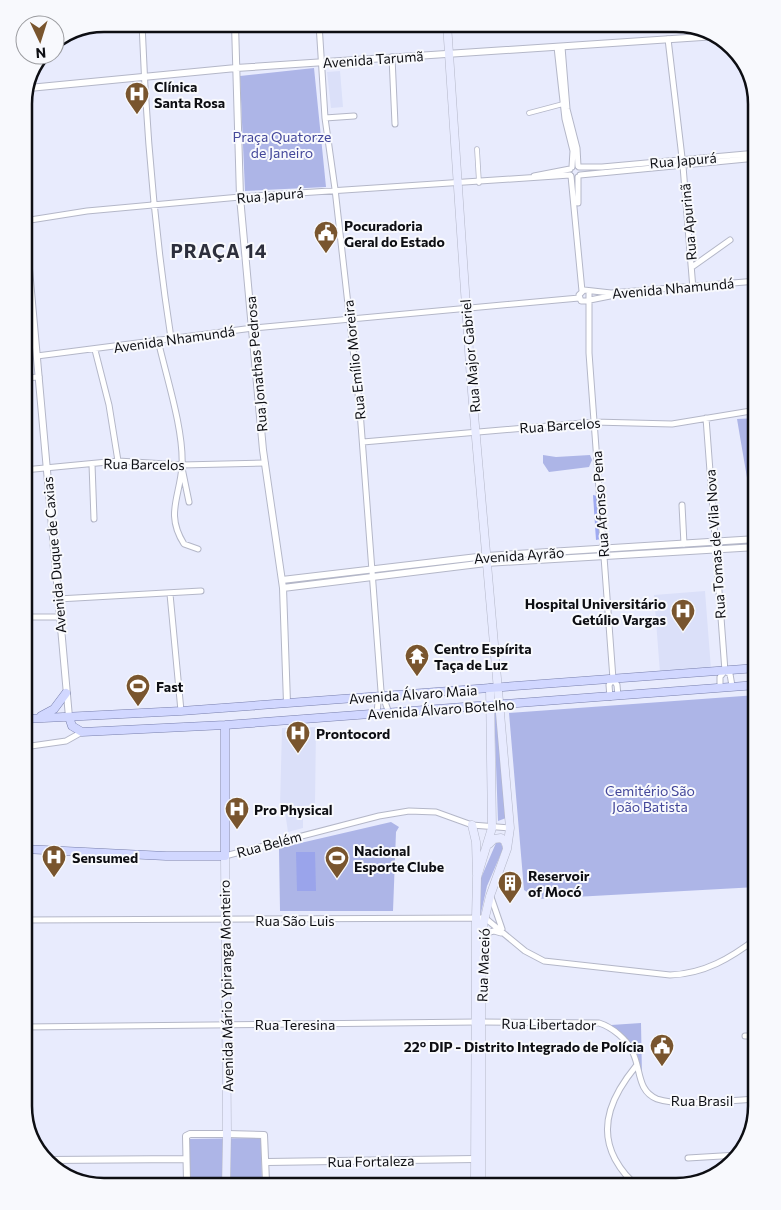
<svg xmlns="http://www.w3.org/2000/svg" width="781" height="1210" font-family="Commissioner,sans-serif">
  <rect width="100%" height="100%" fill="#e8ebfd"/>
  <path fill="#dbe0f9" d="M340 71 343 107 331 108 327 72Z
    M705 591 711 669 660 673 654 595Z
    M316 727 315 805 303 806V828L288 832 285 812 280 807 282 728Z"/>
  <path fill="#adb5e7" d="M314 68 326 187 245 191 240 76Z
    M757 418V497L753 513 737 419Z
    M543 455 556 457 590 455 592 460 589 467 549 472 543 463Z
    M757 695V887L538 899 524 890 509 713Z
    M494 708H497L506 818 498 821Z
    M391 822 399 827 396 832 393 911H280L279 848Z
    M496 843H501L503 849 487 886 477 931 481 878Z
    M641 1023 642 1076 633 1047 611 1025Z
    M261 1138 262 1181 190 1183 189 1139Z"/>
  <path fill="#9faaf1" d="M593 495 597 496 601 539 596 540Z"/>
  <path fill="#9aa4eb" d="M296 852H315L316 891H297Z"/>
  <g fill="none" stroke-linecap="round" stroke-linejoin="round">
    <defs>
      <path id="pedestrian" d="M529 113 563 104
        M477 149 479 183"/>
      <path id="minor" d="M142 24C146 129 155 234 171 338
        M319 24 325 118 335 189 360 411 381 691 389 713
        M668 39 683 166 693 289
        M557 47 565 119 573 151 572 167
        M562 47 567 109 577 148 578 166
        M392 57 395 124
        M325 118 354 116
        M579 167H602L757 153
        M580 175 757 158
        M534 176 570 169
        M571 176 582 291
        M578 203V177
        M24 221 87 211 240 197 570 175
        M692 267 730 240
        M589 292V301H581L579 295 584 290 611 293 757 281
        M590 300 610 296
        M589 301V353L613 679 609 685 610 697
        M24 323 33 322
        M158 340C166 376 184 430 182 466 180 497 165 514 184 544L198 549
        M95 350 109 405 118 461
        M37 356 253 328 579 298
        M24 378 39 377
        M706 418 725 671 730 674 732 686
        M363 442 594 422 672 424 757 410
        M92 464 94 519
        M182 468 189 502
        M24 470 118 461 182 465 265 463
        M682 505 684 544
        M170 594 181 711
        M58 599 201 591
        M24 617H60
        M613 679 617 685 618 696
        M720 687V677L725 671
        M377 714 378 702 381 696
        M24 747 66 741 82 732
        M225 856 379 816 409 811 436 812 472 825 510 828
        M491 897 502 929
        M24 920 485 918 525 951 544 961 670 975C704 974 731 958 757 938
        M481 934 494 931 501 933
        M482 1022 599 1023C612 1027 628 1040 633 1053 641 1069 637 1091 657 1099 680 1107 731 1100 757 1099
        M24 1027 476 1022
        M745 1036H757
        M636 1066C614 1093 597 1125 615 1159 621 1170 628 1179 638 1186
        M688 1158 738 1155"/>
      <path id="tertiary" d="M235 24 240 197 263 450 283 588 287 703
        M29 88 236 68 717 36
        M24 213 69 717
        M282 580 486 556 757 539
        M283 588 486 563 757 547
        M227 1134 264 1135 266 1182 258 1185 197 1186 192 1185 187 1181 186 1136 190 1134Z
        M48 1160 186 1159
        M267 1162 475 1159"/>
      <path id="secondary" d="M447 24 471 380 510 828 507 849 490 896 481 934V1186
        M472 825 476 842 477 875
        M489 844 494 839 501 838 505 841 507 847
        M225 856 227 1134 226 1186
        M475 1186 476 918 477 877 492 828 490 688"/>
      <path id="primary" d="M41 716 54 709 66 693
        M69 717 72 726 82 732 225 725 757 685
        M24 719 181 711 757 668
        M24 849 166 856H225V725"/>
    </defs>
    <use href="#pedestrian" stroke="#b4b7c8" stroke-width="5.5"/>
    <use href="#minor" stroke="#b4b7c8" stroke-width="7"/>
    <use href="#tertiary" stroke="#b4b7c8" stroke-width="8"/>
    <use href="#secondary" stroke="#b4b7c8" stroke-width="9"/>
    <use href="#primary" stroke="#787fac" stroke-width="9"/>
    <use href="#pedestrian" stroke="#fff" stroke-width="4"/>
    <use href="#minor" stroke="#fff" stroke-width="5"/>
    <use href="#tertiary" stroke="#fff" stroke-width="6"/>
    <use href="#secondary" stroke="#e8ebff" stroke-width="8"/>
    <use href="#primary" stroke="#d1d7ff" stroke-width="8"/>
  </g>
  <defs>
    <symbol id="hospital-pin" viewBox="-11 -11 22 30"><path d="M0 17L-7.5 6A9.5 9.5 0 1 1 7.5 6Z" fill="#79552e" stroke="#f8f9fd"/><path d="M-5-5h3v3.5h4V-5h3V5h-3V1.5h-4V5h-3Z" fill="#fff"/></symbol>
    <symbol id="civic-pin" viewBox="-11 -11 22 30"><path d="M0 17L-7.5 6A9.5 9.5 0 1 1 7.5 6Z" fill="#79552e" stroke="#f8f9fd"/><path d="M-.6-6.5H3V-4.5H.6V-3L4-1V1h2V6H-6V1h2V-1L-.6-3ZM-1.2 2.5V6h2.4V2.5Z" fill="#fff"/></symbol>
    <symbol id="temple-pin" viewBox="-11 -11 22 30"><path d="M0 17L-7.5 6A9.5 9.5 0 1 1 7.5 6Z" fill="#79552e" stroke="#f8f9fd"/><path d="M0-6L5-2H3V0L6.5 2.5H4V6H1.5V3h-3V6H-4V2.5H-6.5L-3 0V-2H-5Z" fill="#fff"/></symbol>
    <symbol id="stadium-pin" viewBox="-11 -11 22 30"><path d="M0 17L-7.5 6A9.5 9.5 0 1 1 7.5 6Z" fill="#79552e" stroke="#f8f9fd"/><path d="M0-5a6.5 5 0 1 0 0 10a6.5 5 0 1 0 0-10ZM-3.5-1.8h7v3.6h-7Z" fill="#fff"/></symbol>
    <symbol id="building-pin" viewBox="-11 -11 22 30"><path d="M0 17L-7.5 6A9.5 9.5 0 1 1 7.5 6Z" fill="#79552e" stroke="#f8f9fd"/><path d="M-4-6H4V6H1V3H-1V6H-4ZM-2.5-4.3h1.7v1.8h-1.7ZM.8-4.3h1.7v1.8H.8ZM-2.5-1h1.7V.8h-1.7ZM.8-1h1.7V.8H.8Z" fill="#fff"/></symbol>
  </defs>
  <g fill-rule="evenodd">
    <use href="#hospital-pin" x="123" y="80" width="28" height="38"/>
    <use href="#civic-pin" x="312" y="219" width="28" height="38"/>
    <use href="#hospital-pin" x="669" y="597" width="28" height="38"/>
    <use href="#temple-pin" x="403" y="642" width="28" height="38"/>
    <use href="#stadium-pin" x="124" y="672" width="28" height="38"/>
    <use href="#hospital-pin" x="284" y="719" width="28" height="38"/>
    <use href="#hospital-pin" x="223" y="795" width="28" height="38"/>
    <use href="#hospital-pin" x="40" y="843" width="28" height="38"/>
    <use href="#stadium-pin" x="323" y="844" width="28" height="38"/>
    <use href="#building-pin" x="496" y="869" width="28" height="38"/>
    <use href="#civic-pin" x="648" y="1032" width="28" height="38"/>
  </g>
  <g text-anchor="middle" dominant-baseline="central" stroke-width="4" stroke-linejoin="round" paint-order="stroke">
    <g font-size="14" fill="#0d0e13" stroke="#f8f9fd">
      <text transform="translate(373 59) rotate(-4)">Avenida Tarumã</text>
      <text transform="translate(683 160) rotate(-5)">Rua Japurá</text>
      <text transform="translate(270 195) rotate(-5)">Rua Japurá</text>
      <text transform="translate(688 222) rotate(-95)">Rua Apurinã</text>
      <text transform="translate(673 288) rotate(-5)">Avenida Nhamundá</text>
      <text transform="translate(174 339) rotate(-8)">Avenida Nhamundá</text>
      <text transform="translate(470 356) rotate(-95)">Rua Major Gabriel</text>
      <text transform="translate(354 360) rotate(-96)">Rua Emílio Moreira</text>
      <text transform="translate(256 364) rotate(-95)">Rua Jonathas Pedrosa</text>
      <text transform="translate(560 425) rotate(-4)">Rua Barcelos</text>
      <text transform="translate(144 464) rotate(1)">Rua Barcelos</text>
      <text transform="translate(600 504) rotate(-94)">Rua Afonso Pena</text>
      <text transform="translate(715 544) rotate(-94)">Rua Tomas de Vila Nova</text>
      <text transform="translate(54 555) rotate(-95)">Avenida Duque de Caxias</text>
      <text transform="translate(519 555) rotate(-4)">Avenida Ayrão</text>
      <text transform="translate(413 694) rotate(-4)">Avenida Álvaro Maia</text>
      <text transform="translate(441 709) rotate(-4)">Avenida Álvaro Botelho</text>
      <text transform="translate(269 844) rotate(-15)">Rua Belém</text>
      <text x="295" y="920">Rua São Luis</text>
      <text transform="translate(483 965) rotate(-88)">Rua Maceió</text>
      <text transform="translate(226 986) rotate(-91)">Avenida Mário Ypiranga Monteiro</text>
      <text x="295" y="1024">Rua Teresina</text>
      <text transform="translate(549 1024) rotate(1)">Rua Libertador</text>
      <text x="702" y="1100">Rua Brasil</text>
      <text transform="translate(371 1161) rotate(-1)">Rua Fortaleza</text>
    </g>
    <g font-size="14" font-weight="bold" fill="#0d0e13" stroke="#f8f9fd" text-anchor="start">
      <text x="154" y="86">Clínica<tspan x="154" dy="16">Santa Rosa</tspan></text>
      <text x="344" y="225">Pocuradoria<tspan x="344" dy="16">Geral do Estado</tspan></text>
      <text x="666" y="603" text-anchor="end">Hospital Universitário<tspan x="666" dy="16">Getúlio Vargas</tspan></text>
      <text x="434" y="648">Centro Espírita<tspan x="434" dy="16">Taça de Luz</tspan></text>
      <text x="156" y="686">Fast</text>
      <text x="316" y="733">Prontocord</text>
      <text x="254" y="809">Pro Physical</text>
      <text x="354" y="850">Nacional<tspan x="354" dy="16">Esporte Clube</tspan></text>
      <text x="72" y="857">Sensumed</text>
      <text x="528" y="875">Reservoir<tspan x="528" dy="16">of Mocó</tspan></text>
      <text x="644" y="1046" text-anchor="end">22º DIP - Distrito Integrado de Polícia</text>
    </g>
    <g font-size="14" fill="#43479a" stroke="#f8f9fd">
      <text x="282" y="136">Praça Quatorze<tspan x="282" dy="16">de Janeiro</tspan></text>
      <text x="650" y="790">Cemitério São<tspan x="650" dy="16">João Batista</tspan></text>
    </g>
    <g font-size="19" font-weight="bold" letter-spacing="1" fill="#2d2f3c" stroke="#f8f9fd">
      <text x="219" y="250">PRAÇA 14</text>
    </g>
  </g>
  <path d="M0 0H781V1210H0ZM104 32H676A72 72 0 0 1 748 104V1106A72 72 0 0 1 676 1178H104A72 72 0 0 1 32 1106V104A72 72 0 0 1 104 32Z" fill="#f8f9fd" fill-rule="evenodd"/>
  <path fill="none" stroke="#0d0e13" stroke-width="2.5" d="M104 32H676A72 72 0 0 1 748 104V1106A72 72 0 0 1 676 1178H104A72 72 0 0 1 32 1106V104A72 72 0 0 1 104 32Z"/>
  <g transform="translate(40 40) rotate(176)"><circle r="24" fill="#f8f9fd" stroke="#9a9b9f"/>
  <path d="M0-4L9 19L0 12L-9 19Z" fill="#79552e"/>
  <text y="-8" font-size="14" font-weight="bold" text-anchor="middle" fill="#0d0e13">N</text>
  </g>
</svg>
